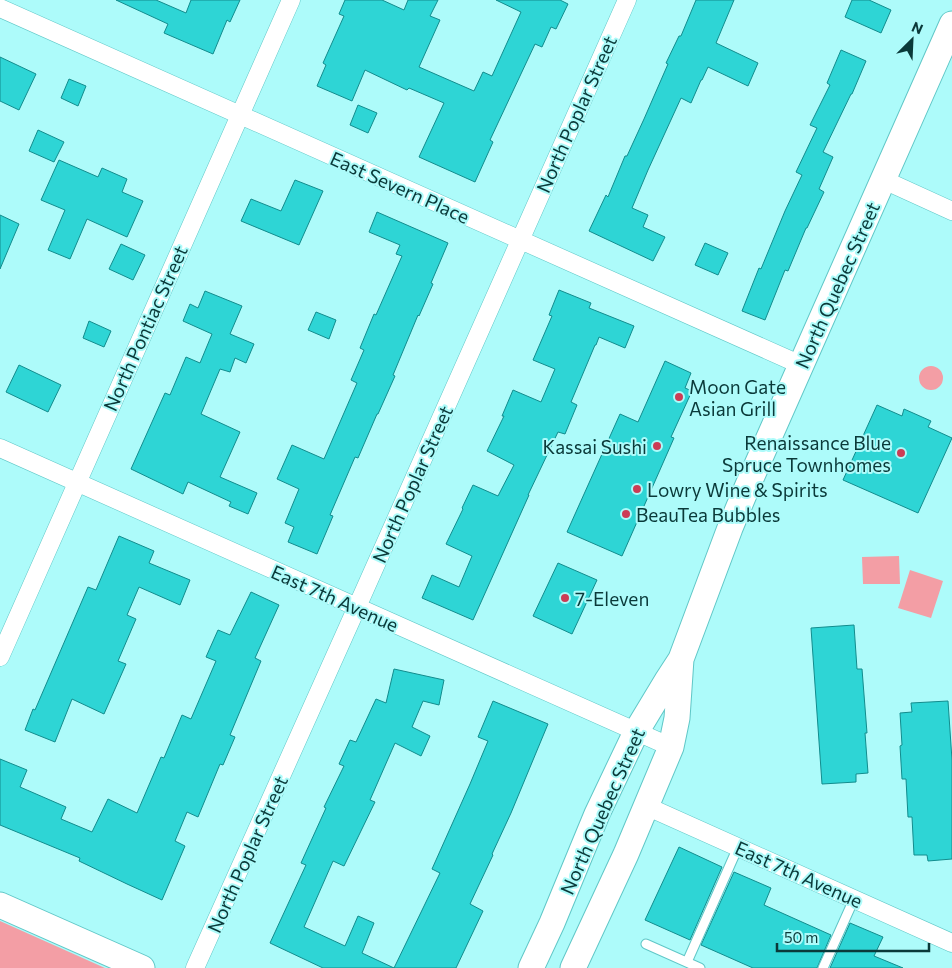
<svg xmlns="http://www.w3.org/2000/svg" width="952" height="968" font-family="Commissioner,sans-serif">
  <rect width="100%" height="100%" fill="#adfbfa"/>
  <path fill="#f39ea5" d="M919 378a12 12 0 1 1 24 0a12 12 0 1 1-24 0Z
    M899 556 900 584H863L862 557Z
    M910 570 943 581 931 618 898 608Z
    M0 921 105 968H0Z"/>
  <path fill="#2ed5d5" stroke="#128c8d" d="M116 0H156L186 13 191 0H240L230 22 227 20 213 54 164 33 168 24Z
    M345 0H382L404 10 408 0H438L430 16 440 20 419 67 474 91 483 72 492 76 521 12 496 0H560L568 4 556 29 551 27 542 47 535 44 490 140 493 142 475 182 419 157 444 103 409 88 407 90 365 70 352 101 317 86 326 65 323 63 344 16 339 14Z
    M696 0H734L716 43 758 63 748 86 708 67 702 80H701L691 103 681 98 648 170 632 208 648 215 643 227 665 237 653 261 589 231 606 195 608 197 625 156H627L644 119 668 64 666 63 679 36H681Z
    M852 0H869L891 10 881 33 845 17Z
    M841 50 866 61 852 94H851L823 152 833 157 819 189 824 192 807 228H806L788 271 785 270 765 320 742 311 759 268 761 269 785 211 802 175 796 172 817 128 810 125 830 85 827 83Z
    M0 57 36 74 19 110 0 101Z
    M69 79 86 86 78 106 61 98Z
    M358 105 377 113 368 133 350 125Z
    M38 130 64 142 54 162 29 151Z
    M59 160 98 177 102 168 127 179 122 192 143 201 127 237 87 219 70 259 48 250 65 210 41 200Z
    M295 180 323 191 299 245 241 221 251 199 281 211Z
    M377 212 448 243 431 283 433 284 419 316 418 315 393 375 395 376 378 414H377L358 458 355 457 330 515 333 516 317 554 288 542 294 527 285 523 299 489 277 479 292 445 324 459 357 383 351 380 364 350 360 348 374 314 376 315 402 256 396 254 400 245 369 232Z
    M0 215 19 224 0 269Z
    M705 243 728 253 718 275 695 265Z
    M121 244 145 255 133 280 109 269Z
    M559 290 591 303 589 308 634 326 625 348 599 337 596 345H595L571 402 577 405 565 434 558 432 528 495H529L473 620 422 598 432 575 459 587 472 556 446 544 463 509 462 508 473 485 498 496 514 465 487 451 504 416H502L513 390 541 402 555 369 533 360 552 316 549 315Z
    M205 291 242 306 230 334 254 344 246 363 235 358 230 372 220 369 201 414 240 432 220 477 257 493 248 514 229 506 231 502 188 482 183 494 131 469 165 393 170 395 186 357 200 363 212 334 183 321 190 304 198 308Z
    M316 312 336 320 329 339 308 330Z
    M89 321 111 331 104 347 83 338Z
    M665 361 691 373 685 388 692 391 671 437 674 438 622 556 567 532 620 414 638 422Z
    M19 365 61 385 48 412 6 392Z
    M877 405 902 416 904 409 931 421 928 427 952 438 918 513 843 480Z
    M119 536 154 551 149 563 190 580 180 605 139 587 127 615 136 619 118 661 126 664 104 714 72 699 55 742 25 730 33 709 35 710 88 587 96 590Z
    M558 563 597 580 572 634 533 616Z
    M251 592 279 605 255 658 261 661 230 735 235 737 223 765 220 764 198 817 187 812 175 841 185 846 162 900 127 884 79 861 80 858 0 825V759L27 770 20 787 66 807 61 819 92 832 108 799 137 813 161 757 164 758 182 715 191 719 216 661 206 657 218 630 230 635Z
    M854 625 857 669H862L867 733H865L868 773 856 774V782L822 784 811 628Z
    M394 669 444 680 439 705 423 701 412 727 430 736 421 756 395 743 370 800 375 802 344 866 333 861 304 927 345 946 358 916 374 923 362 953 394 968 440 873 432 869 470 784 488 741 478 737 493 701 548 724 511 813 492 854 493 855 470 904 483 911 456 968H323L270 943 306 865 301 863 326 808 324 807 344 766 339 764 350 740 356 742 376 699 386 703Z
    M948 701 952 760V859L928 861 927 855H914L912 817H908L906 779H902L900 746 902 745 900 713 912 712 911 703Z
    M679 847 722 867 690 940 645 920Z
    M734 872 771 888 764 905 831 935 817 968H753L701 945Z
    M850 923 883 937 874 956 903 968H830Z"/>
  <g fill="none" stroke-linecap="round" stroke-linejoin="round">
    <defs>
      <path id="service" d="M646 944 700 968
        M687 962 738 847
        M823 968 854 899"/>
      <path id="minor" d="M0 8 801 365
        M884 180 952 211
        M0 448 671 747
        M0 657 291 0
        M646 806 952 943
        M195 968 357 607 627 0"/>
      <path id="secondary" d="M0 905 142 968
        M531 968 552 923 597 814 636 732 668 679 681 659 730 528 748 485 952 24
        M573 968 626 854 671 747 677 718 681 659"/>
    </defs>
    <use href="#service" stroke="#60c7c7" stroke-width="11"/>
    <use href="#minor" stroke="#60c7c7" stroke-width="19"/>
    <use href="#secondary" stroke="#60c7c7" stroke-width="27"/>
    <use href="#service" stroke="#fff" stroke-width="9"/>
    <use href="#minor" stroke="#fff" stroke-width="18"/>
    <use href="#secondary" stroke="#fff" stroke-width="25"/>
  </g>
  <g fill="#cc3c55" stroke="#adfbfa" stroke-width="2">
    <circle cx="679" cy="397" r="5"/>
    <circle cx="657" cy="446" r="5"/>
    <circle cx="901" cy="453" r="5"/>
    <circle cx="637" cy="489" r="5"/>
    <circle cx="626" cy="514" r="5"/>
    <circle cx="565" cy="598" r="5"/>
  </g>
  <g text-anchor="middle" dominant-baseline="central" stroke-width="4" stroke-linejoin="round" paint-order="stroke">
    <g font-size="19" fill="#0a3939" stroke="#adfbfa">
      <text transform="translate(576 114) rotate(-66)">North Poplar Street</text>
      <text transform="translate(400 187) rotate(24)">East Severn Place</text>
      <text transform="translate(837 285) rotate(-66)">North Quebec Street</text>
      <text transform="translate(145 328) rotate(-66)">North Pontiac Street</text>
      <text transform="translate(412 484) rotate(-66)">North Poplar Street</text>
      <text transform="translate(335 598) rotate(24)">East 7th Avenue</text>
      <text transform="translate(602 811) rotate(-66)">North Quebec Street</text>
      <text transform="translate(247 854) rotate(-66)">North Poplar Street</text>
      <text transform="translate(799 874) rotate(24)">East 7th Avenue</text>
    </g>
    <g font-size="19" fill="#0a3939" stroke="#adfbfa" text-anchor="start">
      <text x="689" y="386">Moon Gate<tspan x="689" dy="22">Asian Grill</tspan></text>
      <text x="891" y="442" text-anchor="end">Renaissance Blue<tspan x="891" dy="22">Spruce Townhomes</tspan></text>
      <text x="647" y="446" text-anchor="end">Kassai Sushi</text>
      <text x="647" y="489">Lowry Wine &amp; Spirits</text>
      <text x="636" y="514">BeauTea Bubbles</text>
      <text x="575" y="598">7-Eleven</text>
    </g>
  </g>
  <g transform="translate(912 40) rotate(24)" stroke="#adfbfa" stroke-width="4" paint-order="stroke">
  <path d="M0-4L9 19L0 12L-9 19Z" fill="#0a3939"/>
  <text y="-8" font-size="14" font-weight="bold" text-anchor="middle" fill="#0a3939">N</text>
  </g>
  <path d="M777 943v8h152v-8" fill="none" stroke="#0a3939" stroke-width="2.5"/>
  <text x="784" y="943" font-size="15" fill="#0a3939" stroke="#adfbfa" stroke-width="4" paint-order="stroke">50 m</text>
</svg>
